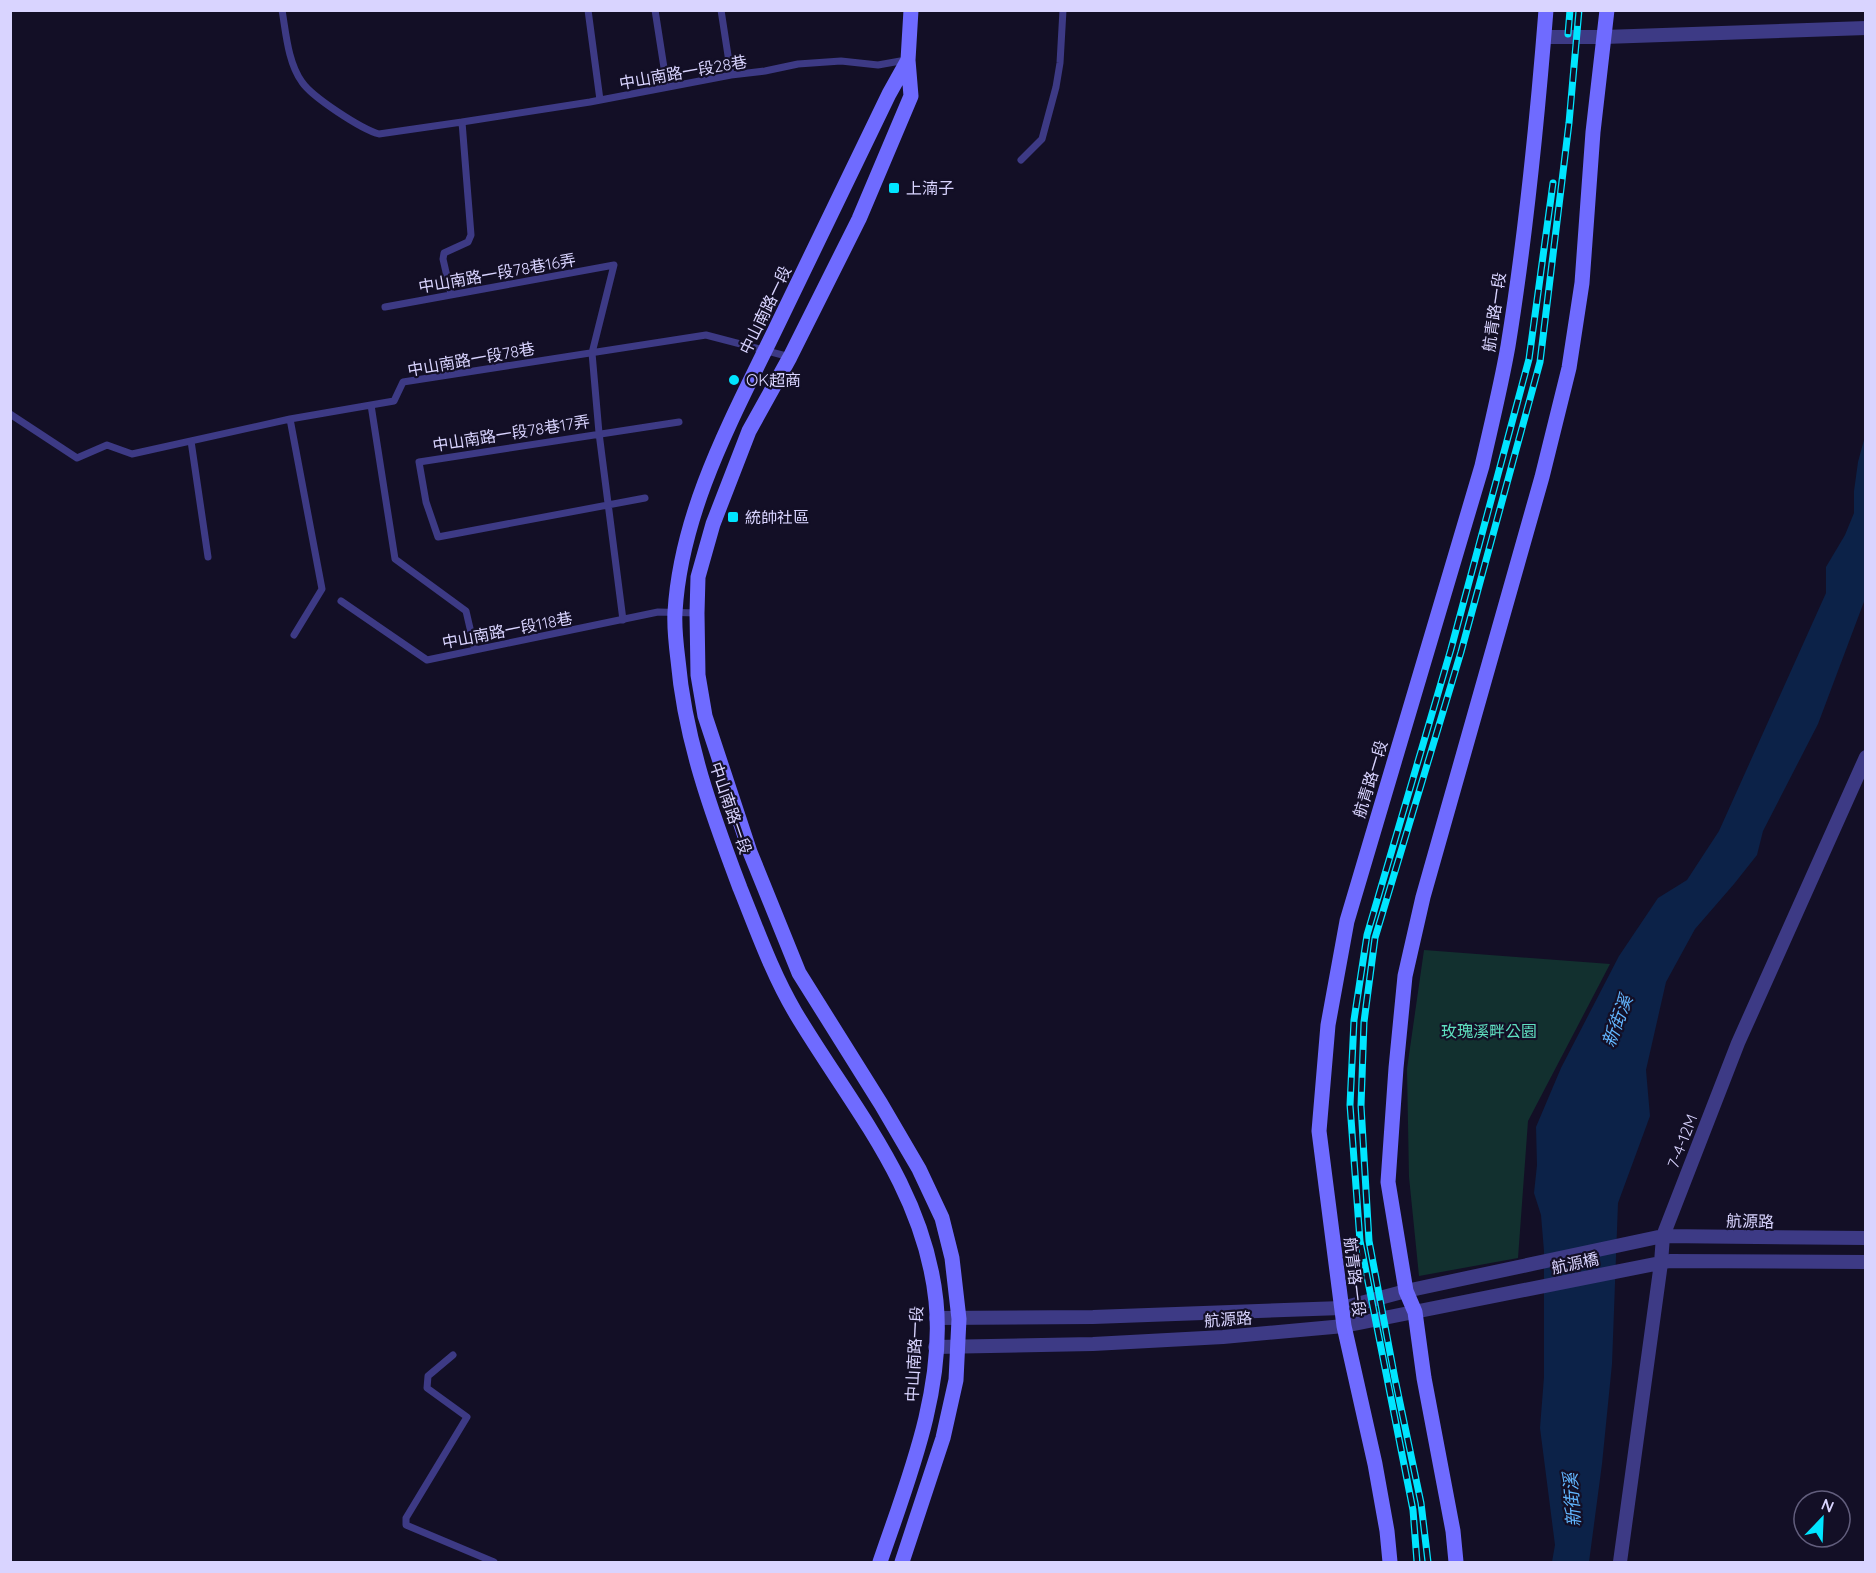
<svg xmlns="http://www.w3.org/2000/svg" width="1876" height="1573" font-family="Quicksand,'Noto Sans TC',sans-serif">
  <rect width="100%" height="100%" fill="#130f26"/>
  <path fill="#12302f" d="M1424 950 1610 964 1528 1121 1518 1258 1419 1276 1409 1177 1407 1069Z"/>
  <path fill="#0c2248" d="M1865 436V599L1818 724 1763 831 1757 855 1734 884 1695 929 1666 982 1646 1070 1650 1116 1618 1203 1612 1364 1602 1464 1589 1562H1552L1555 1545 1540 1428 1544 1377V1251L1541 1215 1534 1193 1537 1165 1536 1127 1561 1068 1619 956 1658 898 1687 880 1719 831 1826 593V567L1845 535 1854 513V491L1858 462Z"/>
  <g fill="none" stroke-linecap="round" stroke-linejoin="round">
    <path stroke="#3d3a85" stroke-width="7" d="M282 10C286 33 288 63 302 82 312 97 361 129 379 134L462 122
      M588 10 600 100
      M655 10 667 87
      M721 10 731 75
      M1021 160 1042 139 1056 87 1060 63 1063 10
      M451 294 443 259 444 253 468 242 471 235 462 122 590 102 731 75 765 71 798 64 841 61 878 65 906 60
      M385 307 614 265 592 353 599 433 623 620
      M371 405 395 559 466 611 475 650
      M10 414 77 458 107 445 132 454 290 419 394 401 403 382 706 335 790 357
      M290 419 322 589 294 635
      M191 441 208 557
      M645 498 438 537 426 502 419 462 679 422
      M341 601 427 660 658 612 697 613
      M453 1355 428 1376 427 1388 467 1417 406 1518V1525L494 1562"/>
    <path stroke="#3d3a85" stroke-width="14" d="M1544 37H1604L1866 28
      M936 1318 1093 1317 1342 1308 1406 1291 1663 1236 1866 1238
      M935 1347 1093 1344 1223 1337 1344 1326 1670 1261 1866 1262
      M1620 1562 1661 1263 1663 1236 1738 1043 1866 757"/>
    <path stroke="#6f6bff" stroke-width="15" d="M880 1562C908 1480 945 1390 936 1301 924 1187 851 1106 795 1012 772 973 757 930 740 888 712 814 685 740 678 660 676 644 674 628 675 612 681 511 732 419 775 330 813 252 851 173 889 94L908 60
      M902 1562 943 1438 956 1380 959 1319 952 1258 942 1218 919 1169 881 1104 799 973 750 852 705 716 698 675 697 613 698 577 713 524 749 431 790 357 859 219 911 96 908 60 911 10
      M1390 1562 1387 1531 1375 1464 1344 1326 1319 1131 1328 1025 1347 921 1482 466C1491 426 1501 386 1508 346 1526 235 1537 123 1546 10
      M1456 1562 1453 1531 1424 1378 1415 1312 1406 1291 1388 1182 1396 1068 1405 976 1423 897 1542 477 1569 368 1582 283 1593 132 1607 10"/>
    <defs>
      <path id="rail" d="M1568 34 1570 10
        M1417 1562 1413 1510 1360 1241 1350 1105 1354 1020 1367 935 1451 649 1529 359 1553 183
        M1428 1562 1421 1503 1395 1379 1369 1241 1361 1106 1364 1022 1375 938 1461 652 1540 362 1569 123 1579 10"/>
    </defs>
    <use href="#rail" stroke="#00e5ff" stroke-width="7"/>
    <use href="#rail" stroke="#130f26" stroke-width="4.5" stroke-dasharray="14" stroke-linecap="butt"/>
  </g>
  <g fill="#00e5ff" stroke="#130f26" stroke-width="2">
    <rect x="888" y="182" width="12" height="12" rx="3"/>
    <circle cx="734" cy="380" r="6"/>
    <rect x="727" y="511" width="12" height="12" rx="3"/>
  </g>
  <g text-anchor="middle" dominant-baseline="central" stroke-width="4.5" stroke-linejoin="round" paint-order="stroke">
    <g font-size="16" fill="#d9d4ff" stroke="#130f26">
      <text transform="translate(683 72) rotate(-10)">中山南路一段28巷</text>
      <text transform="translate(497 273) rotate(-10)">中山南路一段78巷16弄</text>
      <text transform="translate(765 310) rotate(-64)">中山南路一段</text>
      <text transform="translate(1494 312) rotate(-82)">航青路一段</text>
      <text transform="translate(471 359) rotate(-10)">中山南路一段78巷</text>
      <text transform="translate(511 433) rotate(-9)">中山南路一段78巷17弄</text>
      <text transform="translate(507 630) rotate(-11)">中山南路一段118巷</text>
      <text transform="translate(1370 779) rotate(-73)">航青路一段</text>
      <text transform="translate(731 808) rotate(71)">中山南路一段</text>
      <text transform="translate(1682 1141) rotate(-69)">7-4-12M</text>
      <text transform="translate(1750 1221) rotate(1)">航源路</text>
      <text transform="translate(1575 1263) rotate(-12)">航源橋</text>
      <text transform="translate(1355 1277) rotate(83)">航青路一段</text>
      <text transform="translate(1228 1319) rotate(-4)">航源路</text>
      <text transform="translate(914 1354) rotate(-87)">中山南路一段</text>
    </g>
    <g font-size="16" fill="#d9d4ff" stroke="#130f26" text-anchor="start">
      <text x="906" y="188">上湳子</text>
      <text x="746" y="380">OK超商</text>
      <text x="745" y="517">統帥社區</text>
    </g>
    <g font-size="16" fill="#5fe0c0" stroke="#130f26">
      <text x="1489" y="1031">玫瑰溪畔公園</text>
    </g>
    <g font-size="18" font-style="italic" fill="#62b6ff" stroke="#130f26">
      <text transform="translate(1617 1021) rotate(-69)">新街溪</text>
      <text transform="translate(1572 1500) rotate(-94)">新街溪</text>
    </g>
  </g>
  <rect width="1876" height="1573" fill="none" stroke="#d9d4ff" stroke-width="24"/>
  <g transform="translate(1822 1519) rotate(23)"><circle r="28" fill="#130f26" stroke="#625e7d" stroke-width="1.5"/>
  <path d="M0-4.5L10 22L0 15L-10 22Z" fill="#00e5ff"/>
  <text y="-9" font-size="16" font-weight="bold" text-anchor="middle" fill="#d9d4ff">N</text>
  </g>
</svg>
